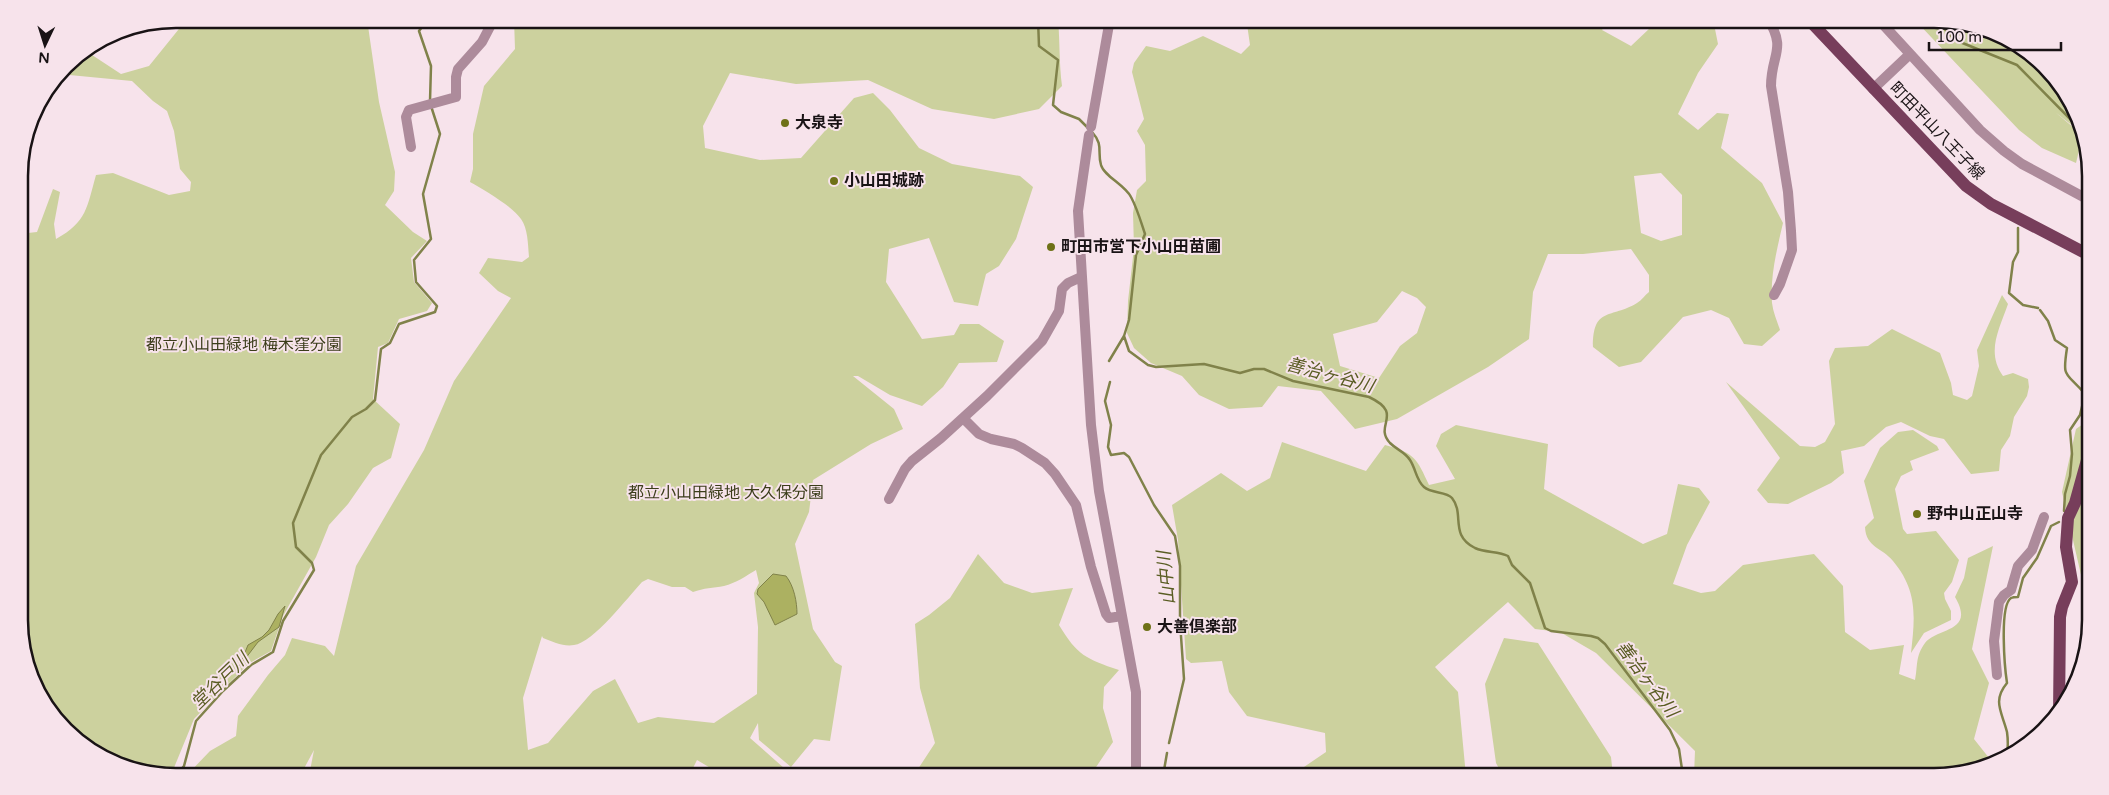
<svg xmlns="http://www.w3.org/2000/svg" width="2109" height="795" font-family="'Varela Round','Noto Sans JP',sans-serif">
  <rect width="100%" height="100%" fill="#f7e3eb"/>
  <path fill="#ccd19e" fill-rule="evenodd" d="M187 19H367L379 102 395 172 394 191 385 205 413 232 427 241 411 258 414 282 432 303 427 311 399 319 388 343 378 347 373 399 400 424 391 458 373 468 348 504 329 525 316 557 283 616 271 651 248 664 194 719 171 775 125 768 57 723 22 650 19 234 37 232 53 189 60 192 54 224 56 239C87 222 87 207 96 175L113 173 169 195 190 191 191 182 180 169 174 131 167 111 153 101 132 81 59 74 72 58 98 41 89 53 121 74 149 66Z
    M514 19H879L921 24 922 19H1058C1060 42 1059 63 1062 86L1039 109 994 119 932 109 868 80 796 84 730 73 703 126 705 148 760 160 801 158 854 98 873 93 890 110 919 148 952 164 1020 176 1033 187 1016 239 999 266 986 274 978 306 954 302 929 238 889 249 886 282 922 339 954 335 960 324H979L1004 341 997 362 959 363 943 387 922 406 890 395 858 376H853L894 409 903 429 871 444 813 480 809 512 795 544 813 629 835 662 842 666 830 741 814 739 791 767 759 740 758 723 750 738 793 776H724L697 760 689 776H309L314 750 300 776H186L210 751 236 736 238 716 268 675 285 655 292 638 325 646 334 656 356 566 424 450 454 381 511 298 498 291 479 273 488 258 522 262 529 257C528 246 528 228 521 219 512 206 484 190 470 182L473 169V134L484 86 515 49ZM756 570 759 583 754 593 758 627 757 694 714 723 658 717 638 723 615 679 593 691 548 743 528 750 523 698 542 636 543 638C553 642 564 647 574 645 593 643 628 597 642 582L648 579 672 587H685L693 592C704 588 713 588 724 586 736 583 746 576 756 570Z
    M1235 19H1609L1602 30 1631 46 1650 28 1654 19H1713L1718 44 1698 73 1678 114 1698 130 1717 113 1729 114 1721 148 1762 183 1783 223C1777 249 1770 276 1772 303 1773 312 1777 321 1780 330L1762 346 1744 344 1729 318 1711 310 1683 317 1641 362 1619 367 1593 347C1593 306 1611 319 1637 303 1642 300 1645 295 1649 292V275L1631 249 1583 254H1548L1533 292 1529 339 1488 367 1397 419 1355 429 1321 391 1278 386 1262 407 1229 409 1199 395 1182 376 1151 363 1134 348 1127 333 1128 301 1134 248 1133 213 1137 190 1146 181 1145 145 1137 131 1144 119 1132 72 1134 63 1146 46 1170 51 1203 36 1241 54 1250 45 1247 24ZM1661 173 1682 195V235L1661 241 1641 233 1634 176ZM1402 291 1417 298 1426 307 1417 333 1400 346 1379 378 1340 366 1333 334 1377 322Z
    M1914 19H1936L1955 36 1964 40 1945 21 1984 27 2021 45 2058 80 2078 130 2055 112 2080 133 2082 138 2076 163 2042 148 2019 130Z
    M2002 295 2008 304C1999 330 1986 352 2003 376L2013 373 2028 379 2029 387 2027 396 2014 417 2010 436 2001 450 1999 471 1971 474 1944 439 1930 436 1901 422 1886 427 1864 446 1841 451 1844 473 1831 483 1788 504 1768 503 1757 490 1780 458 1726 382 1800 446 1815 447 1825 442 1835 424 1829 361 1835 348 1868 346 1892 329 1940 353 1951 383 1953 395 1967 400 1972 396 1979 366 1977 350Z
    M2090 419V619L2084 659 2081 643 2084 588 2062 492 2076 429Z
    M1456 425 1548 444 1544 489 1643 544 1667 534 1678 484 1699 488 1710 502 1687 545 1673 584 1701 593 1715 591 1743 565 1814 554 1843 586 1845 632 1870 650 1904 645 1899 674 1915 680C1918 665 1915 657 1925 643 1937 627 1976 633 1955 597L1964 578 1968 558 1993 546 1972 649 1989 683 1974 739 1993 763 1984 768 1943 776H1694L1695 751 1596 653 1560 632 1535 629 1508 602 1435 667 1458 692 1466 776H1285L1301 769 1326 752 1325 733 1247 716 1229 692 1222 661 1191 663 1186 659 1178 540 1172 505 1221 473 1247 491 1270 478 1282 442 1366 471 1385 445C1415 453 1417 459 1429 485L1455 479 1436 446 1441 434Z
    M1913 430 1937 446 1939 450 1910 461 1913 470 1901 476 1895 489 1903 529 1907 534 1936 531 1959 560 1952 582 1944 593 1945 599 1951 611V620L1924 633 1911 653C1915 617 1918 591 1893 561 1882 547 1866 548 1865 527L1874 518 1864 481 1880 448 1898 432Z
    M978 554 1004 583 1032 593 1073 588 1059 625C1077 655 1086 659 1119 670L1104 687 1103 708 1113 742 1090 776H918V769L935 743 920 688 915 624 929 615 950 598Z
    M1504 638 1538 643 1611 757 1613 776H1503L1496 763 1485 684Z"/>
  <path fill="#acb161" stroke="#80824a" d="M773 574 786 576C794 586 797 602 797 614L775 625 764 602 757 594 758 589Z
    M285 606 279 627 258 642 239 667 248 645 262 637 269 630 278 614Z"/>
  <g fill="none" stroke-linecap="round" stroke-linejoin="round">
    <path stroke="#80824a" stroke-width="2.5" d="M428 19 419 31 431 66 430 101
      M1038 19 1039 46 1058 60 1053 105 1061 112 1079 119 1088 128
      M1935 19 1955 40 2017 65 2077 126
      M2079 131 2085 169 2089 171
      M1092 132C1104 145 1097 152 1101 165 1104 176 1125 185 1131 197 1137 208 1141 222 1145 234L1136 255 1129 320 1124 336 1109 361
      M2018 228V252L2013 262 2009 293 2023 305 2038 308
      M2040 310 2048 321 2055 340 2067 348C2062 380 2066 371 2085 394L2080 415 2070 430 2072 454 2070 476 2065 494 2064 511
      M1124 336 1129 351 1148 365 1156 367 1204 364 1240 373 1254 369H1264L1293 381 1369 397C1405 414 1373 425 1390 443 1397 450 1405 452 1410 460 1416 469 1416 480 1424 487 1432 494 1446 491 1452 498 1465 514 1449 535 1475 548 1486 553 1498 551 1508 556L1512 565 1530 583 1545 628 1551 631 1591 636 1598 638 1605 644 1670 730 1679 749 1683 776
      M1110 382 1105 401 1111 425 1108 447 1111 455 1124 453 1129 457 1154 505 1175 536 1180 566V622L1184 679 1169 743
      M2007 756C2008 748 2008 739 2007 732 2002 712 1992 701 2007 683 2005 670 1999 606 2011 598 2013 597 2016 597 2018 597L2023 578 2037 558 2051 526 2059 522
      M175 776 184 766 196 721 223 691 251 665 273 652 283 621 314 570 312 563 296 547 293 523 321 455 352 417 366 409 375 400 381 349 390 343 399 324 435 312 437 306 416 282 414 260 431 239 423 194 440 134 431 106
      M1163 776 1167 753"/>
    <path stroke="#ad8b9b" stroke-width="10" d="M1768 19C1787 50 1771 54 1771 86L1788 192 1791 231 1792 250 1780 284 1774 295
      M1878 19 1980 130 2004 151 2022 164 2089 200
      M1873 89 1910 54
      M1091 127 1110 19
      M1089 135 1078 211 1091 425 1099 491 1136 692V776
      M411 147 406 117 409 110 456 97V77L458 69 482 42 494 19
      M963 418 979 434 991 439 1014 444 1022 448 1045 463 1055 474 1076 505 1091 567 1106 614 1109 618 1122 616
      M889 499 905 469 912 461 941 438 987 396 1042 341 1059 311 1062 289 1068 283 1081 277
      M1997 675 1994 641 1999 602 2004 595 2011 590 2018 566 2032 550 2044 517"/>
    <path stroke="#773e5b" stroke-width="12" d="M1808 19 1966 186 1991 204 2089 255
      M2059 714 2060 617 2062 607 2072 582 2066 547 2068 518 2075 503 2090 449"/>
  </g>
  <g fill="#6e7117" stroke="#f7e3eb" stroke-width="2">
    <circle cx="785" cy="123" r="5"/>
    <circle cx="834" cy="181" r="5"/>
    <circle cx="1051" cy="247" r="5"/>
    <circle cx="1917" cy="514" r="5"/>
    <circle cx="1147" cy="627" r="5"/>
  </g>
  <g text-anchor="middle" dominant-baseline="central" stroke-width="4" stroke-linejoin="round" paint-order="stroke">
    <g font-size="16" font-weight="bold" fill="#191315" stroke="#f7e3eb" text-anchor="start">
      <text x="795" y="123">大泉寺</text>
      <text x="844" y="181">小山田城跡</text>
      <text x="1061" y="247">町田市営下小山田苗圃</text>
      <text x="1927" y="514">野中山正山寺</text>
      <text x="1157" y="627">大善倶楽部</text>
    </g>
    <g font-size="16" fill="#191315" stroke="#f7e3eb">
      <text transform="translate(1937 131) rotate(46)">町田平山八王子線</text>
    </g>
    <g font-size="16" fill="#3b3d1a" stroke="#f7e3eb">
      <text x="244" y="345">都立小山田緑地 梅木窪分園</text>
      <text x="726" y="493">都立小山田緑地 大久保分園</text>
    </g>
    <g font-size="18" font-style="italic" fill="#595c22" stroke="#f7e3eb">
      <text transform="translate(1330 375) rotate(15)">善治ヶ谷川</text>
      <text transform="translate(1166 578) rotate(-95)">山中川</text>
      <text transform="translate(1647 679) rotate(53)">善治ヶ谷川</text>
      <text transform="translate(220 681) rotate(-44)">堂谷戸川</text>
    </g>
  </g>
  <path d="M0 0H2109V795H0ZM176 28H1934A148 148 0 0 1 2082 176V620A148 148 0 0 1 1934 768H176A148 148 0 0 1 28 620V176A148 148 0 0 1 176 28Z" fill="#f7e3eb" fill-rule="evenodd"/>
  <path fill="none" stroke="#191315" stroke-width="2.5" d="M176 28H1934A148 148 0 0 1 2082 176V620A148 148 0 0 1 1934 768H176A148 148 0 0 1 28 620V176A148 148 0 0 1 176 28Z"/>
  <g transform="translate(45 45) rotate(184)" stroke="#f7e3eb" stroke-width="4" paint-order="stroke">
  <path d="M0-4L9 19L0 12L-9 19Z" fill="#191315"/>
  <text y="-8" font-size="14" font-weight="bold" text-anchor="middle" fill="#191315">N</text>
  </g>
  <path d="M1929 42v8h132v-8" fill="none" stroke="#191315" stroke-width="2.5"/>
  <text x="1936" y="42" font-size="15" fill="#191315" stroke="#f7e3eb" stroke-width="4" paint-order="stroke">100 m</text>
</svg>
